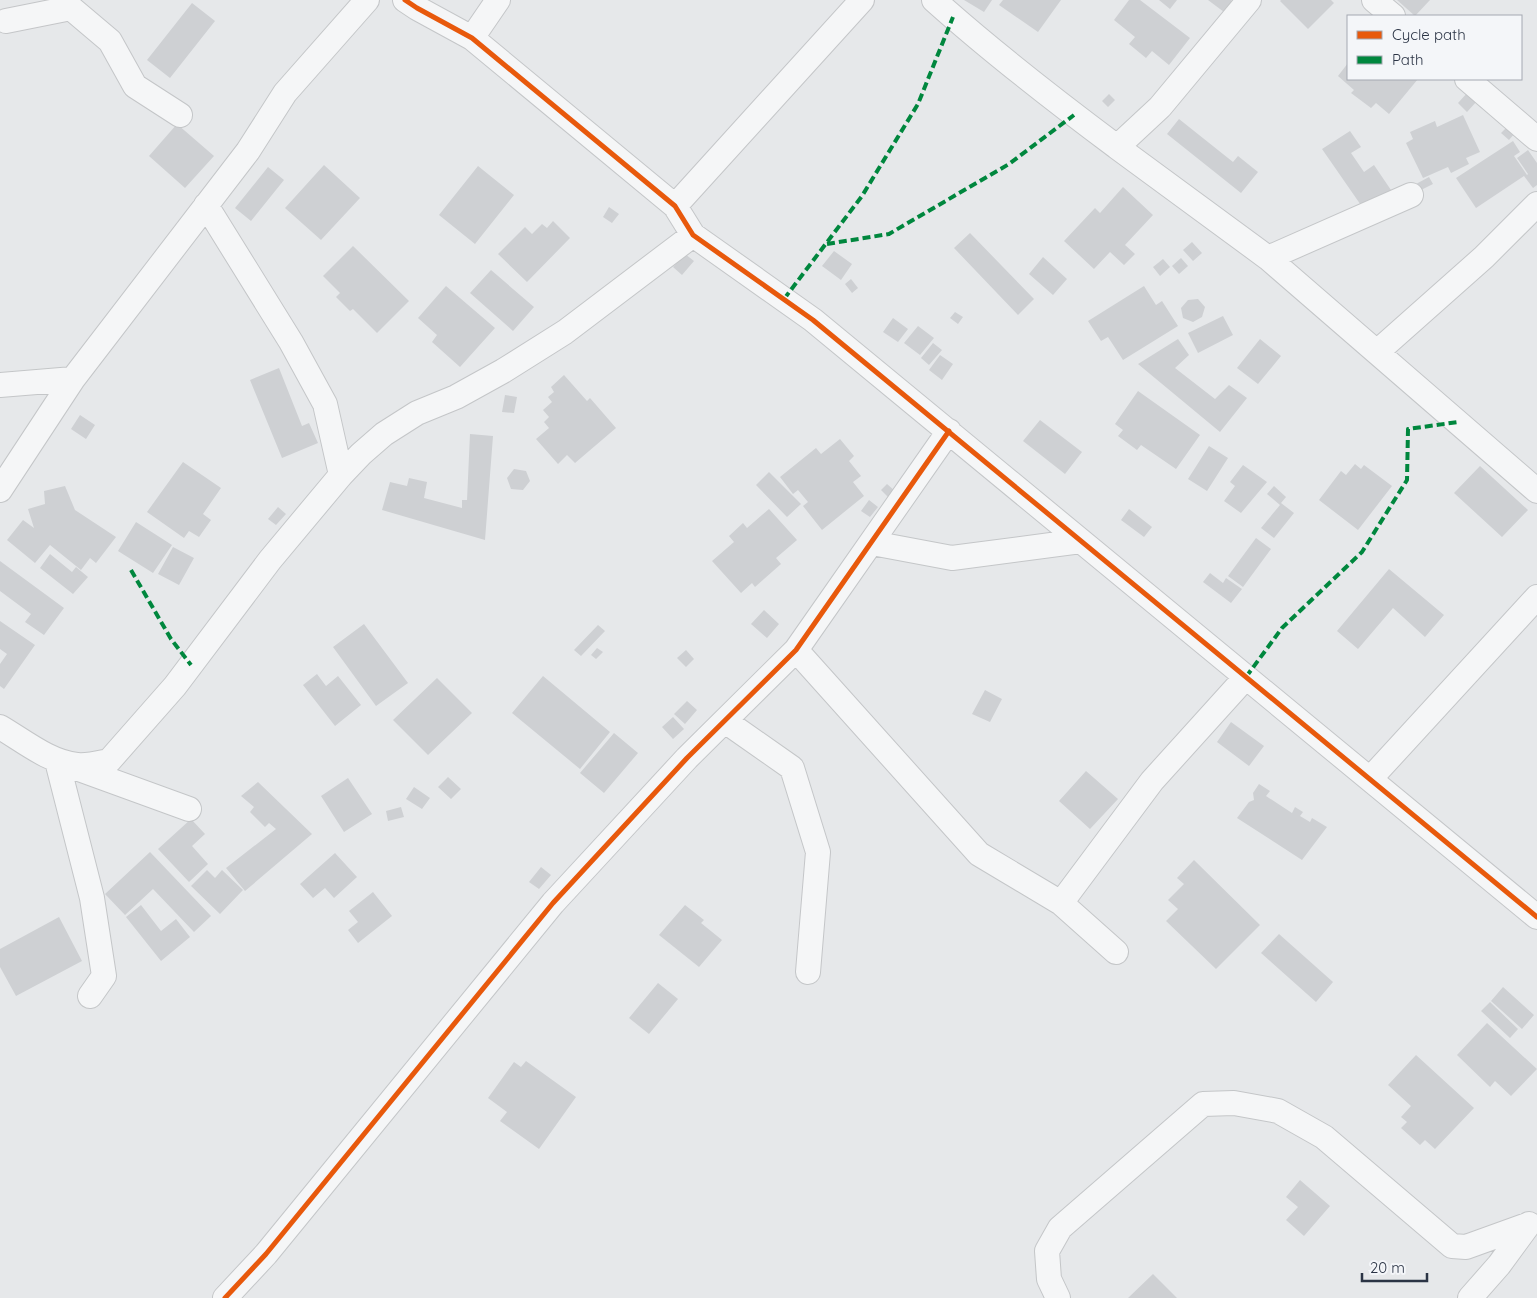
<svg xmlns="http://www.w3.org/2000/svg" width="1537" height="1298" font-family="Quicksand,sans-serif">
  <rect width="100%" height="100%" fill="#e6e8ea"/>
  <path fill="#ced0d3" d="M964 0H992L984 12Z
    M1003 0H1061L1038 32 999 5Z
    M1129 0H1140L1190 38 1169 65 1152 51 1146 58 1129 44 1135 37 1114 20Z
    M1159 0H1177L1170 9Z
    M1208 0H1231L1232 1 1224 12Z
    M1281 0H1331L1334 3 1308 29 1280 1Z
    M1397 0H1430L1415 16Z
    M192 3 215 21 170 78 147 60Z
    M1348 63V79H1418L1389 114 1376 103 1371 108 1351 93 1354 90 1338 76Z
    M1468 92 1477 101 1467 112 1458 103Z
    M1109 94 1115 100 1108 107 1102 101Z
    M1463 115 1480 152 1466 158 1469 164 1451 173 1448 167 1423 178 1406 143 1413 139 1410 132 1435 121 1437 127Z
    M1179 119 1233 162 1238 156 1258 172 1241 193 1167 134Z
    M177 124 214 156 185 188 149 156Z
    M1508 126 1515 133 1509 140 1501 133Z
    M1350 131 1361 147 1351 153 1364 172 1374 165 1393 193 1365 211 1322 149Z
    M1513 141 1520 152 1514 156 1527 175 1528 174 1517 158 1528 150 1537 163V185L1533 188 1524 176 1476 208 1456 178Z
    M324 165 360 198 321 240 285 208Z
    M478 166 514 195 475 244 439 215Z
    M268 167 284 180 251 221 235 208Z
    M1429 177 1433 184 1419 191 1416 184Z
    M1123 187 1153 215 1125 245 1135 254 1124 265 1110 252 1094 269 1064 241 1095 208 1100 213Z
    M609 207 619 214 612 223 603 217Z
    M553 221 570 238 527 282 498 254 525 227 532 234 542 224 547 228Z
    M970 233 1034 299 1018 315 954 248Z
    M1192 242 1202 253 1193 261 1183 250Z
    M353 246 409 301 377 333 353 309 350 311 336 297 340 293 323 276Z
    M834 251 852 264 841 280 822 266Z
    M685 254 694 261 682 275 673 267Z
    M1043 257 1067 279 1053 295 1029 274Z
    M1181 258 1188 266 1179 274 1172 266Z
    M1163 259 1170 267 1160 276 1153 267Z
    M491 270 534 307 513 331 470 293Z
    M851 279 858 288 852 293 845 284Z
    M446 286 495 328 460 367 432 342 437 335 418 318Z
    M1144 286 1156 305 1162 301 1178 326 1123 360 1108 337 1101 341 1088 321Z
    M1198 299 1205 307 1202 317 1193 322 1183 318 1181 308 1188 300Z
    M955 312 963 317 958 324 950 318Z
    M1223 316 1233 335 1198 353 1188 333Z
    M893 318 908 329 898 342 883 332Z
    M918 326 934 338 920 355 904 343Z
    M1178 339 1189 355 1175 368 1215 399 1229 385 1247 398 1220 432 1138 364Z
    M1260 339 1281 356 1258 384 1237 368Z
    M933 343 942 350 929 365 921 358Z
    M940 355 953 364 942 380 929 370Z
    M279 368 302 426 309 423 318 443 282 458 250 380Z
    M564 375 587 401 590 398 616 428 575 463 567 455 558 464 536 439 549 428 544 422 549 417 543 410 552 402 548 397 554 392 551 387Z
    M1138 391 1200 435 1176 469 1141 445 1137 450 1118 436 1123 430 1115 424Z
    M505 395 517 397 514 413 502 412Z
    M80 415 95 425 86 439 71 429Z
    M1040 420 1082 452 1065 474 1023 441Z
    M470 434 493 436 485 540 382 510 390 482 407 486 409 478 427 482 424 498 462 508V500H467Z
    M840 439 854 456 849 461 861 476 853 482 864 496 822 530 803 506 808 502 798 490 793 494 780 477 816 448 821 454Z
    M1209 446 1228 458 1207 491 1188 479Z
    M183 462 221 488 203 514 211 520 199 537 189 531 184 538 147 512Z
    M1355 464 1361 469 1364 465 1392 486 1358 530 1319 500 1341 471 1346 475Z
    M1243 465 1267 482 1241 513 1224 501 1235 486 1230 482Z
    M1480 466 1528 510 1502 537 1454 493Z
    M514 469 526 471 530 481 523 490 511 489 507 478Z
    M769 472 801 504 787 517 756 485Z
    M887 484 895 491 889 498 881 490Z
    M65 486 75 510 116 537 96 563 90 558 81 570 50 545 35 563 7 540 23 520 34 528 28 509 45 504 44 491Z
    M1274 486 1286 497 1281 503 1294 513 1274 538 1261 528 1280 505 1267 494Z
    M869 500 878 507 870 517 861 511Z
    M278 507 286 514 276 525 268 519Z
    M769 509 797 540 776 558 781 564 755 587 752 583 741 593 712 561 734 542 729 536 743 523 747 528Z
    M1129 509 1152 527 1144 537 1121 520Z
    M136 522 172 545 153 573 118 551Z
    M1256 538 1271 549 1243 587 1228 576Z
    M173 547 194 558 179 585 158 574Z
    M50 554 72 572 76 567 88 577 73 594 40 568Z
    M0 561 64 608 44 635 25 622 31 614 0 591Z
    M1389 569 1444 615 1425 637 1393 608 1358 649 1337 631Z
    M1210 573 1223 583 1226 578 1242 589 1231 603 1203 582Z
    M764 610 779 624 767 638 751 624Z
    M0 621 35 645 4 689 0 686V664L7 654 0 649Z
    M364 624 408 683 376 706 333 647Z
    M598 625 605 631 581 656 574 650Z
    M597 648 603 652 596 659 591 655Z
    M686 650 694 659 686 667 677 658Z
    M317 674 326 686 338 676 361 705 335 726 303 685Z
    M543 676 610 732 580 769 512 713Z
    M437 678 472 713 428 755 393 720Z
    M985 690 1002 699 990 722 972 714Z
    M687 701 697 710 685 724 674 714Z
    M673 717 684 729 673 739 662 727Z
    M1231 722 1264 746 1249 766 1217 742Z
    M614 733 638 753 604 793 580 773Z
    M1086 771 1118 799 1090 829 1059 801Z
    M448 777 461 789 451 799 438 787Z
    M348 778 372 814 344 832 321 796Z
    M258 782 312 834 245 891 226 868 276 829 269 823 265 827 250 812 254 807 241 796Z
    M1259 784 1270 791 1266 796 1292 813 1295 807 1303 812 1300 816 1310 822 1312 818 1327 827 1302 860 1237 818 1249 802 1254 800 1253 793Z
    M414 787 430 798 422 809 406 799Z
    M401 807 404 817 388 821 386 811Z
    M191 819 205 834 192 846 208 864 189 882 158 849Z
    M150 852 211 916 194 932 153 889 125 915 105 894Z
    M335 853 357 877 334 898 325 888 313 898 300 884Z
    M1194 860 1260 925 1216 969 1166 921 1178 909 1168 900 1184 884 1177 878Z
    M541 867 551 875 539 889 529 882Z
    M207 870 215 878 222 870 243 890 220 914 191 886Z
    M373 892 392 916 358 943 348 930 358 922 349 911Z
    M141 905 161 931 176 919 190 937 161 961 126 917Z
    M685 905 704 920 701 923 722 940 699 967 659 935Z
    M59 917 82 961 16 996 0 967V949Z
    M1279 934 1333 982 1316 1002 1261 953Z
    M658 983 678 999 649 1034 629 1018Z
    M1503 987 1534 1015 1522 1029 1491 1001Z
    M1490 1002 1518 1029 1510 1038 1481 1011Z
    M1487 1023 1537 1069 1511 1096 1495 1081 1490 1087 1457 1055Z
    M1416 1055 1474 1108 1435 1149 1425 1140 1420 1145 1401 1128 1407 1122 1401 1117 1411 1106 1388 1085Z
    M526 1061 576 1097 539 1149 500 1121 507 1112 488 1098 514 1062 521 1067Z
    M1300 1180 1330 1206 1304 1236 1286 1220 1298 1207 1286 1197Z
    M1153 1274 1177 1298H1128Z"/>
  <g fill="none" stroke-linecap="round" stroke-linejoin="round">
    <defs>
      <path id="street" d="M405 0 417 8 472 38 675 206 693 235 813 320 1537 917
        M934 0C992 52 1054 100 1117 147L1160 107 1249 0
        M1374 0 1393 16
        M6 21 71 8 110 41 135 86 180 115
        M472 38 498 0
        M1467 79 1537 139
        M1117 147 1268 258 1537 491
        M206 205 291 342 325 404 341 475
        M675 206 862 0
        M1268 258 1411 195
        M1377 352 1484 257 1537 204
        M0 385 73 379
        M0 490 73 379 248 151 285 93 367 0
        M872 543 952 558 1081 541
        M796 650 979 854 1061 903
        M725 721 792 768 818 852 808 972
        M0 727C24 741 49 762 77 765 88 766 99 763 109 761L175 686 270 560 341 475 361 454 384 434 417 413 456 397 503 371 565 332 693 235
        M1370 779 1537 597
        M1116 952 1061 903 1152 781 1246 677
        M90 996 104 976 92 898 57 761 189 809
        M225 1298 266 1254 553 903 687 758 796 650 949 431
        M1058 1298 1049 1279 1047 1251 1060 1228 1203 1104 1234 1103 1278 1111 1324 1137 1452 1246 1466 1247 1527 1225
        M1470 1298 1499 1265 1529 1224"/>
    </defs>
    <use href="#street" stroke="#c4c6c8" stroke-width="26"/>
    <use href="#street" stroke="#f5f6f7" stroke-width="24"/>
    <path stroke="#00873e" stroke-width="4" stroke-dasharray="8 4" stroke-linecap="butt" d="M827 244 889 234 1009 164 1074 115
      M784 299 862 196 918 104 953 17
      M131 570 171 639 191 665
      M1246 677 1282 628 1362 552 1407 480 1408 429 1458 422"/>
    <defs>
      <path id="cycleway" d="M405 0 417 8 472 38 675 206 693 235 813 320 1537 917
        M225 1298 266 1254 553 903 687 758 796 650 949 431"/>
    </defs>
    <use href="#cycleway" stroke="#f4f6f9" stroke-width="8"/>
    <use href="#cycleway" stroke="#e8590c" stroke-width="5"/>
  </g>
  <rect x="1347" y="15" width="175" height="65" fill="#f4f6f9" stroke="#a4a8b1"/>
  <rect x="1357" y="31" width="25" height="8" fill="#e8590c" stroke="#a4a8b1"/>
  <text x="1392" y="40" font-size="15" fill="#2b3445">Cycle path</text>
  <rect x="1357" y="56" width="25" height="8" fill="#00873e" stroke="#a4a8b1"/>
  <text x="1392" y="65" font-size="15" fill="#2b3445">Path</text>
  <path d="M1362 1273v8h65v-8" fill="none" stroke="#2b3445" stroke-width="2.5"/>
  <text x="1370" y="1273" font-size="15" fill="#2b3445" stroke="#f4f6f9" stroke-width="4" paint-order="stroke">20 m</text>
</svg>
